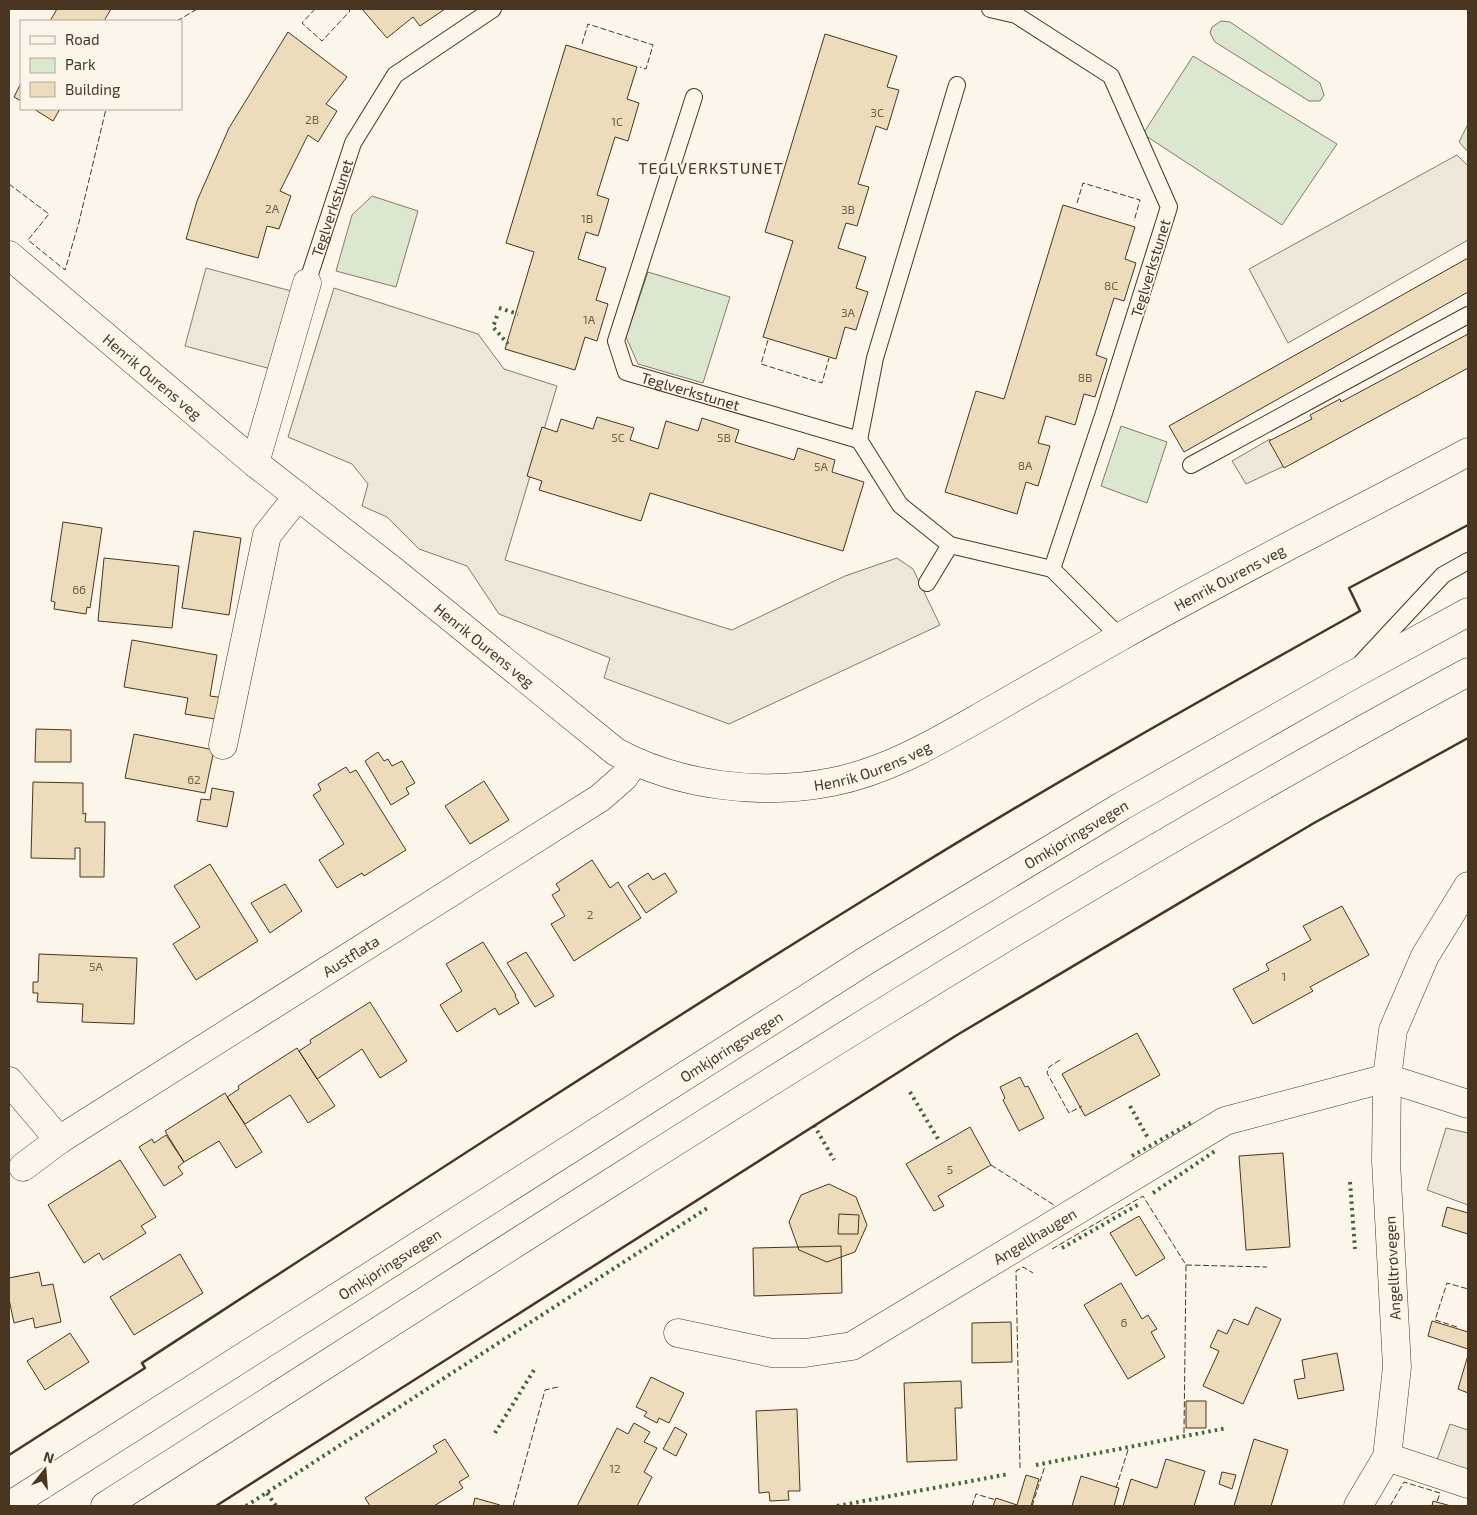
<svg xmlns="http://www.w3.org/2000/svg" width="1477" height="1515" font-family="'Exo 2',sans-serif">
  <rect width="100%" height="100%" fill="#fbf6e9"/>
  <path fill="#dce7d0" stroke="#887966" d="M1221 21 1230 22 1320 83 1324 95 1320 101H1309L1215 42 1210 33 1212 27Z
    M1193 56 1337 144 1282 225 1143 134Z
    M1468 124V152L1459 142Z
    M372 196 418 211 396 287 336 271 352 215Z
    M648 272 730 297 703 383 638 364 626 337Z
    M1121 426 1167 442 1147 503 1101 486Z"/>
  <path fill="#ede7d9" stroke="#887966" d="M1457 155 1468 166V240L1288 343 1249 269Z
    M206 268 291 291 271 369 185 346Z
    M334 288 478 334 504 369 557 386 505 560 732 630 845 576 897 558 913 569 940 625 729 724 604 678 610 658 499 614 467 566 419 549 387 517 362 506 368 484 352 464 288 437Z
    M1270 439 1284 466 1246 484 1232 461Z
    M1446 1128 1468 1133V1205L1427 1190Z
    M1450 1424 1468 1430V1484L1433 1471Z"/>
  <path fill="#ecdcbc" stroke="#4a3520" d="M57 9H111L104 21H50Z
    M362 9H445L420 26 413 17 387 38Z
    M288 32 347 77 326 104 337 111 318 142 308 135 280 191 291 196 279 229 267 226 258 258 186 239 197 201 229 128Z
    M825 34 897 56 887 87 899 90 887 130 876 126 858 184 869 187 857 226 846 223 838 248 866 257 856 288 868 292 856 330 845 327 836 359 763 337 793 241 765 232Z
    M566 45 637 67 627 99 639 103 628 141 615 137 597 195 609 199 598 236 586 232 578 259 606 268 596 300 608 304 597 341 585 337 575 370 505 349 534 252 506 243Z
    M21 83V101L14 97Z
    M34 109H60L53 121Z
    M1063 205 1135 227 1125 259 1136 263 1124 301 1114 298 1096 355 1107 359 1095 397 1084 394 1075 425 1046 416 1038 443 1050 446 1038 486 1026 482 1017 514 945 492 976 391 1004 399Z
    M1468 258V292L1184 452 1169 426Z
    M1468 334V368L1284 468 1269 441 1312 419 1310 415 1340 399 1341 402Z
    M597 417 634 428 630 440 658 449 666 421 698 431 702 418 739 430 735 442 794 460 798 448 835 460 832 472 864 482 843 551 650 493 641 521 539 490 542 481 527 476 542 427 557 432 561 419 593 429Z
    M63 522 102 528 90 608 87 607 86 614 54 609 55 602 51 601Z
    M194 531 241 538 229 615 182 608Z
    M104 558 179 566 172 628 98 621Z
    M132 640 217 655 210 696 225 698 221 720 185 714 188 698 124 687Z
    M36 729 71 730V762H35Z
    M134 734 214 750 205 793 125 778Z
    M378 752 384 761 388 759 392 766 402 761 415 783 406 788 409 794 391 805 365 761Z
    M346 767 350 773 356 770 406 850 364 876 362 873 337 888 319 860 344 844 313 795 321 790 318 784Z
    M484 781 509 820 470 844 445 806Z
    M33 782 83 783V814L86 813 85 822H105L104 877H80V848H75V859L31 858Z
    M212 788 234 792 227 827 197 821 201 799 210 800Z
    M592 860 610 888 618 882 641 918 574 961 551 924 565 916 552 895 560 890 556 884Z
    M210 864 258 941 196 980 173 944 200 927 174 886Z
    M648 873 653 880 665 873 677 892 646 913 628 886Z
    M285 884 302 911 270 933 251 903Z
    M1342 906 1369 955 1310 987 1313 991 1253 1024 1233 989 1269 970 1266 964 1311 940 1303 926Z
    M483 942 516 995 515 996 519 1003 499 1015 495 1008 457 1032 440 1005 462 991 446 964Z
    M526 952 554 996 535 1007 507 963Z
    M39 954 137 958 134 1024 82 1022 83 1004 37 1002 38 993H33V982H38Z
    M370 1002 407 1061 380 1078 362 1049 317 1079 299 1051 311 1043 310 1040Z
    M1137 1033 1160 1075 1085 1116 1062 1074Z
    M297 1048 335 1106 308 1123 290 1095 245 1124 227 1097 239 1089 238 1086Z
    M1020 1077 1025 1087 1028 1086 1044 1118 1019 1131 1003 1100 1005 1098 1000 1087Z
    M225 1093 262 1152 236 1168 219 1141 184 1162 165 1131Z
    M970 1127 991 1165 938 1196 944 1206 934 1211 906 1164Z
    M166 1135 184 1162 178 1167 183 1174 164 1186 139 1147 152 1139 154 1143Z
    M1283 1153 1290 1247 1246 1250 1239 1156Z
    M120 1160 156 1217 141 1226 146 1233 103 1260 99 1253 84 1263 48 1205Z
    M829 1184 856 1197 867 1225 855 1252 827 1262 799 1250 789 1222 801 1195Z
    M1447 1207 1468 1213V1234L1442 1226Z
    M839 1214 859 1215 858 1234H838Z
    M1139 1216 1165 1258 1136 1276 1110 1233Z
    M841 1246 842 1293 754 1296 753 1248Z
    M180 1254 203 1293 134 1335 110 1297Z
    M39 1272 42 1286 53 1284 61 1322 35 1328 33 1318 14 1323 9 1299V1278Z
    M1121 1283 1142 1319 1148 1315 1157 1329 1151 1332 1165 1357 1128 1379 1084 1305Z
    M1256 1307 1281 1319 1243 1404 1203 1386 1219 1351 1210 1347 1218 1330 1227 1334 1234 1319 1248 1325Z
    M1432 1321 1468 1332V1349L1428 1336Z
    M1011 1322 1012 1362 972 1363V1323Z
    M70 1333 89 1362 45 1390 27 1361Z
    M1337 1353 1344 1390 1298 1399 1294 1380 1305 1378 1302 1360Z
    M1468 1355V1393L1458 1389Z
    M651 1377 684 1393 669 1423 659 1418 657 1423 644 1416 647 1412 636 1407Z
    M961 1381 962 1408H955L957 1460 907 1462 904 1383Z
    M1186 1401H1206V1428H1186Z
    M797 1409 800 1491H788L789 1500 770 1501 769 1492 759 1493 756 1411Z
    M634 1423 650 1432 644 1442 657 1448 644 1472 652 1477 637 1506H577L617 1428 628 1434Z
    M675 1427 687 1434 676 1456 663 1449Z
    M445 1439 469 1476 459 1482 463 1488 434 1506H370L365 1498 437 1452 433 1446Z
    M1254 1439 1288 1450 1271 1506H1234Z
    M1166 1459 1205 1471 1194 1506H1123L1131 1479 1157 1488Z
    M1222 1472 1236 1475 1232 1489 1219 1484Z
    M1026 1475 1039 1479 1031 1506H993L996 1498 1017 1505Z
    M1081 1476 1119 1488 1114 1506H1072Z
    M475 1498 500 1505 499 1506H473Z
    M1433 1501 1451 1506H1432Z"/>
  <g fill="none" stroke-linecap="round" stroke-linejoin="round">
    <defs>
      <g id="lane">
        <path d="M990 9 1016 15 1111 76 1169 207 1104 413 1052 569 1120 637"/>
        <path d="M957 85 875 358 859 440 900 505 950 545 1052 569"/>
        <path id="s1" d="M694 97 616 341 626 372 859 440"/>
        <path id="s2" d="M307 283 353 143 395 75 493 9"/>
        <path d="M1191 465 1468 315"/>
        <path d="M927 583 950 545"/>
        <path d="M1362 662 1443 575 1468 561"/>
      </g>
      <g id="street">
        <path id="s3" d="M9 255 255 463 391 569 616 752C679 786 761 796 832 782 888 771 938 741 987 713 1030 688 1074 663 1118 638 1233 573 1352 514 1468 452"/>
        <path d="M255 463 307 283"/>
        <path d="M223 745 267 535 298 496"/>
        <path d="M9 1081 59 1140"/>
        <path id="s4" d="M23 1167 59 1140 600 798 624 777 634 762"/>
        <path id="s5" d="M678 1333 772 1353H805L852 1346 1225 1121 1387 1078 1468 1104"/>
        <path d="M1387 1457 1468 1484"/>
        <path d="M1358 1506 1387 1457 1397 1367 1386 1161 1387 1078 1393 1030 1425 956 1468 886"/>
      </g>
      <g id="highway">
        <path id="s6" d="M9 1506 867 960 1122 806 1345 679 1468 612"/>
        <path d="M105 1506C554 1220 999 925 1468 672"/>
      </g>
    </defs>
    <use href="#lane" stroke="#4a3520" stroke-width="18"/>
    <use href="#street" stroke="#4a3520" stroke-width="29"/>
    <use href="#highway" stroke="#4a3520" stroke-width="29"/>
    <use href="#lane" stroke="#fbf6e9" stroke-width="16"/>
    <use href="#street" stroke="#fbf6e9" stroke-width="28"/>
    <use href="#highway" stroke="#fbf6e9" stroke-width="28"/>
    <path stroke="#436837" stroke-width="4" stroke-dasharray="2.5 4" stroke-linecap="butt" d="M499 308 518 314
      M497 316 493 327 508 344
      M910 1092 938 1139
      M1130 1106 1148 1138
      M814 1125 834 1160
      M1132 1156 1194 1121
      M1350 1182 1355 1249
      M1153 1193 1215 1151
      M1062 1248 1141 1203
      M495 1433 534 1370
      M1036 1465 1227 1428
      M267 1493 276 1506
      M246 1506 709 1207
      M837 1506 1009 1474"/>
    <path stroke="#4a3520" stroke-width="1" stroke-dasharray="6 2.5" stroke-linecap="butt" d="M315 9 302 23 322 41 350 11 348 9
      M177 21 197 9
      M582 44 588 24 653 45 646 69 640 67
      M9 184 49 214 28 240 65 270 79 222 106 109
      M1077 203 1083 183 1140 200 1134 221
      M768 340 761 364 822 383 829 358
      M1060 1060 1049 1067 1047 1073 1069 1113 1082 1106
      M991 1165 1054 1205
      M1052 1249 1143 1196 1186 1265 1184 1433
      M1186 1265 1267 1267
      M1457 1327 1435 1320 1447 1283 1468 1289
      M1020 1468 1016 1271 1023 1267 1033 1273
      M1116 1488 1128 1450
      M513 1506 545 1390 558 1387
      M972 1506 976 1494 996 1500
      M1032 1506 1045 1466
      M1390 1506 1404 1482 1440 1493 1437 1502"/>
    <path stroke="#4a3520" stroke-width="2.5" d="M9 1455 145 1368 142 1363C391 1201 640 1038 893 882 1046 787 1203 699 1360 611L1349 588 1468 525
      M216 1506 957 1035 1314 823 1468 738"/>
  </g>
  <g text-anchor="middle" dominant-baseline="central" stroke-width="4" stroke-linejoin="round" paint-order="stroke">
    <g font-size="12" fill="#725f47">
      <text x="877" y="112">3C</text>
      <text x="312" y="119">2B</text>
      <text x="617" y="121">1C</text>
      <text x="272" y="208">2A</text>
      <text x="848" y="209">3B</text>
      <text x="587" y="218">1B</text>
      <text x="1111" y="285">8C</text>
      <text x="848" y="312">3A</text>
      <text x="589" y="319">1A</text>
      <text x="1085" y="377">8B</text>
      <text x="618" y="437">5C</text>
      <text x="724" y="437">5B</text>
      <text x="1025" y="465">8A</text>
      <text x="821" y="466">5A</text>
      <text x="79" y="589">66</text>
      <text x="194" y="779">62</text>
      <text x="590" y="914">2</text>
      <text x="96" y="966">5A</text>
      <text x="1284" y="976">1</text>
      <text x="950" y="1169">5</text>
      <text x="1124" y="1322">6</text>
      <text x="615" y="1468">12</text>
    </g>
    <g font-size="15" fill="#4a3520" stroke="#fbf6e9">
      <text stroke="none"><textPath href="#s2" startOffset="79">Teglverkstunet</textPath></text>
      <text transform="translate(1150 268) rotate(-73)">Teglverkstunet</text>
      <text stroke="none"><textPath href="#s3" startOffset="188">Henrik Ourens veg</textPath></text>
      <text stroke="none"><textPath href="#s1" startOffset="356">Teglverkstunet</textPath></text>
      <text stroke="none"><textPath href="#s3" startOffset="1455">Henrik Ourens veg</textPath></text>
      <text stroke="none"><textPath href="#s3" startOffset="615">Henrik Ourens veg</textPath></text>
      <text stroke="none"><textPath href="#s3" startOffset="1050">Henrik Ourens veg</textPath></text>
      <text stroke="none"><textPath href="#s6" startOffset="1261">Omkjøringsvegen</textPath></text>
      <text stroke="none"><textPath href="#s4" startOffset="390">Austflata</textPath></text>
      <text stroke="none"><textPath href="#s6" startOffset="856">Omkjøringsvegen</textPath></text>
      <text stroke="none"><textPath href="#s5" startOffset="390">Angellhaugen</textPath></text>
      <text stroke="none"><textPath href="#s6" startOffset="451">Omkjøringsvegen</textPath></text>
      <text transform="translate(1392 1268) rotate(-93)">Angelltrøvegen</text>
    </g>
    <g font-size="16" letter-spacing="1" fill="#4a3520" stroke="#fbf6e9">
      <text x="711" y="167">TEGLVERKSTUNET</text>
    </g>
  </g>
  <rect width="1477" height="1515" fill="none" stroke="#4a3520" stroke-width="20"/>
  <rect x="20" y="20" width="162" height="90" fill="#fbf6e9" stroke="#b4a999"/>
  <rect x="30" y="36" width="25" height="8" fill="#fbf6e9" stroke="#b4a999"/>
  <text x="65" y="45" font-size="15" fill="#4a3520">Road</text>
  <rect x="30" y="58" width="25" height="15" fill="#dce7d0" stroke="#b4a999"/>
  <text x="65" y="70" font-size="15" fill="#4a3520">Park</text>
  <rect x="30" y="82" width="25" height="15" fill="#ecdcbc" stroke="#b4a999"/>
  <text x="65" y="95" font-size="15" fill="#4a3520">Building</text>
  <g transform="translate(45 1470) rotate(17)" stroke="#fbf6e9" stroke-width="4" paint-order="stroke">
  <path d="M0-4L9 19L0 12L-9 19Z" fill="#4a3520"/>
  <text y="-8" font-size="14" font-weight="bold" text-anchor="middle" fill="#4a3520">N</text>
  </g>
</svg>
